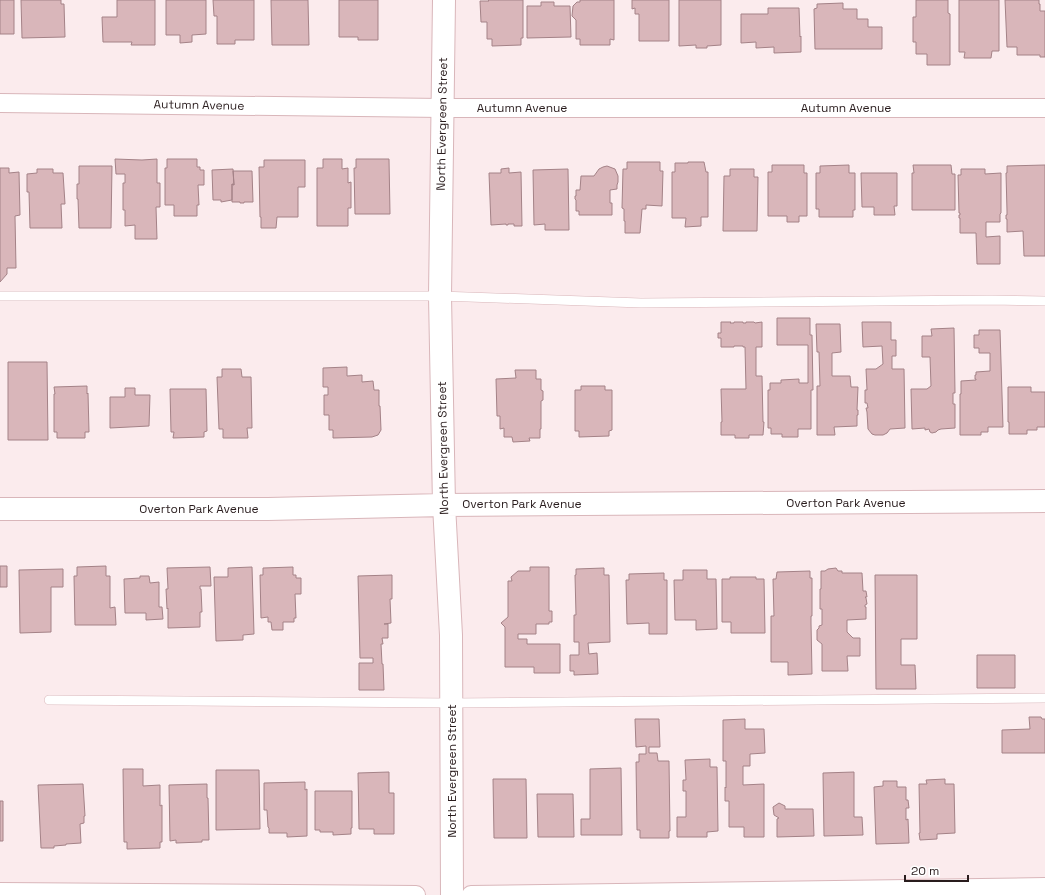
<svg xmlns="http://www.w3.org/2000/svg" width="1045" height="895" font-family="'Space Grotesk',sans-serif">
  <rect width="100%" height="100%" fill="#fbebed"/>
  <path fill="#d9b6ba" stroke="#a48287" d="M0 0H14V34H0Z
    M21 0H61V4H64L65 37 22 38Z
    M117 0H155V45H131L132 42H103L102 17H117Z
    M166 0H206V34L192 35V42L180 43V35H166Z
    M213 0H254V40H235V44H217V16H214Z
    M271 0H308L309 45H272Z
    M339 0H378V40H358V37H339Z
    M488 0H523V38H521V45L492 46V39H487V22H481L480 1H489Z
    M580 0H614V40L610 39V45H580V39H576V20L572 16 573 6 577 2H580Z
    M632 0H669V41H639V14H635V8L632 9Z
    M679 0H721V45L707 46V48H696V45L679 46Z
    M916 0H948V13L950 14V65H927V54H916V42H913V17H916Z
    M959 0H999V51H992L991 58H964L965 52H959Z
    M1005 0H1039V4H1040V11H1045V57H1040V55H1017V47H1007Z
    M541 2H554V6H570L571 37 527 38V6H541Z
    M843 3V9H857V19H868V27H882V49H815L814 9 817 8V4Z
    M768 8H799L800 37 801 36V52L774 53V47L756 48V42L741 43V14H768Z
    M115 159 142 160 157 159V183H160V207H156L157 239H135V225L125 226V210H123V183H125V174H116Z
    M167 159H197V167H200V170H204V185H198L199 205H197V216H174V205H165V168H167Z
    M323 159H342V169L348 168V183L351 182V208H348V226H317V168H323Z
    M356 159H389L390 214H355L354 168H356Z
    M264 160H305V187H298V217H277L276 228H261V217H260L259 167H264Z
    M627 162H660V171H663L662 206 646 205V209H642L640 233H625V221H624V209L622 208 623 169H627Z
    M688 162H704L706 172H708V217H701V226L685 227 686 218H672V172H675V163H688Z
    M772 165H804V173H807V216H799V222H787V216H768V172H772Z
    M849 165V173H855V210H853V217H819V209H816V173H820V166Z
    M913 165H951L952 174H955V210H912V173H914Z
    M1045 165V256H1024L1023 231 1007 232V219H1006V215H1007V211L1006 173H1007V166Z
    M79 166H112L111 228H79L78 199H77V184H79Z
    M607 166 615 169 618 176V182L617 185V189L610 190V203H612V215H579V211H576V200L575 199V196H576V190H580L581 176H594L599 169 603 167Z
    M0 168H9V173L19 172 20 215 15 216 16 268H7V274L0 282Z
    M509 168V173L521 172 522 226H514V224H508V225H506V224L491 225 489 173H501V169Z
    M37 169H53V173H63L65 204H61L62 228H30L29 192H27V174L37 173Z
    M233 169 234 185 232 184V200L221 202V200H213L212 170Z
    M568 169 569 230H545V224L534 225 533 170Z
    M730 169H754V177H758L757 231H723L724 176H730Z
    M961 169H985V174L1001 173V213L1000 214V222H986V237L1000 236V264H977L976 233H960V218H959V215H960V213H959L958 175H961Z
    M233 171H252L253 202H244V203H240V202H232V184L234 185Z
    M861 173H897V206H894L895 215H874V207H862Z
    M777 318H810V335H812L813 390H811V429H798V437H782V434H771V428H768V390H770V383H781V380L799 379V383H808V345H777Z
    M721 322H731L730 323H734V322H743V323H746V322H754L755 323 762 322V347H756V376H762L763 422H764L763 435H749V438H735V435H721V422H722L721 389H746L745 347H743V346H734V347H721V338H718V333H721Z
    M862 322H891V340H896V356H892V369H904L905 428 890 429 887 433 883 435H875L872 434 868 429 867 412 866 408H868L867 403H865V390H867L866 369H876L883 364 882 346 863 347Z
    M816 324H840L841 352 832 353V376H850L851 387H858L857 410H858V415H857V426L834 427 835 435H817V386H820L819 352H817Z
    M954 328 955 393H953V404H955V428L941 429 938 430 936 432 932 433 930 432 929 429 925 430V428L912 429 911 389H927L931 386 930 357H922V336H932L931 329Z
    M979 330H1000L1003 427H988V432H981V435H960V394H961V381L976 380V379H975V375H976V372L990 371V353H979V348H974V335H979Z
    M8 362H47L48 440H8Z
    M347 367V376L362 375V382L373 381 374 390H379V406H380L381 430 378 435 372 437 333 438V430H329V415H324V395H328V387H323V368Z
    M222 369H241L242 377H251L252 428H247L248 438H223V429H219L217 377H222Z
    M515 370H536V379H541V390L543 391V400L541 401V429H540V438H529L530 441 513 442 512 437H504V428L500 429V416H497L496 379 516 378Z
    M87 386V394L88 393 89 432H85V438H57V432H54V394H55L54 387Z
    M581 386H605V390H612V430L609 431V436L579 437V431H575V390H581Z
    M1008 387H1031V392H1045V427H1037V430H1027V434H1009V422H1008Z
    M125 388H135V395H150L149 426 110 428V397H125Z
    M170 389H206L207 431 204 432V437L173 438 174 432H171Z
    M0 566H7V587H0Z
    M106 566V576H110V608L115 607 116 625H75L74 576H77V567Z
    M210 567 211 586H200V589H201L202 612H200V627L168 628V608L167 609 166 589H168L167 568Z
    M252 567 254 634 243 635V640L216 641 214 577H228V568Z
    M293 567V575H296V578H301V594H295L296 618H294V622H283V630H272L271 622H268V617L261 618 260 575H263V568Z
    M530 567H549V611H552V622H549V624H536V634H518V639H527V644H560V673H534V667H505V627L501 623 508 617V581H512L511 577 518 571H530Z
    M604 568V575H609L610 642 588 643 589 654 597 653 598 674 574 675V671H570V655H579V642H574V615H576L575 575H576V569Z
    M836 568 838 571H842V573H862L863 591H866L867 597H865L866 598 867 604 865 605V607H866V619L847 620V632L853 638H860V656H847L848 671H822V644L817 640V630L819 628V626L822 625V609H820V589H821V571H825L828 569Z
    M63 569V587H51V632L20 633 19 570Z
    M683 570H707V579H716L717 629 696 630V620H675L674 580H683Z
    M810 571V578H812V616H811V623L812 674 788 675V662H771V616H774L773 579H776L777 572Z
    M664 573V580H667V634H649V623L627 624 626 580H629V574Z
    M392 575V599H390L391 623 384 624H388V638H382L383 644H381L382 664H383L384 690H359V663H373V658H360L358 576Z
    M875 575H917V639H901V665H915L916 689H876Z
    M140 576H149L150 583 159 582V607H162L163 619 146 620V613H125L124 579 140 578Z
    M730 577H756V579H764L765 633H731V622H722V579H730Z
    M977 655H1015V688H977Z
    M1029 717H1041L1042 719H1045V753H1002V730L1030 729Z
    M635 719H659L660 747H649V753H657L658 761H669L670 831H669V838H640V830H637L636 762H639V754H646V746L636 747Z
    M745 719V729H764L765 753 750 754V766H743V785L764 784V837H744V827H729V801H725V787L726 788V761H723V720Z
    M710 759V767H717L718 831 707 832V837H677V817H686V791H683V780H686L685 760Z
    M621 768 622 835H581V819H590V769Z
    M123 769H143V786L160 785V806L162 805V842H160V848L127 849V842H124Z
    M216 770H259L260 829 216 830Z
    M389 772V793H394V834H374V829H359L358 773Z
    M854 772V817H862L863 835 824 836 823 773Z
    M493 779H526L527 838H494Z
    M945 779V784H954L955 833 937 834V839L920 840 919 833H920L919 784H927L926 780Z
    M883 781H897V787H906V800H908L909 808H906V820L908 819 909 843 876 844 874 787 883 786Z
    M305 782V790L307 789V836L287 837V833H269V828L268 827 267 810H264V783Z
    M83 784 85 816H84V823L80 824 81 843 66 844V845L54 846V848H41L38 785Z
    M207 784V798H208L209 840H202V842L176 843V840L170 841 169 785Z
    M315 791H352V828H351V834L333 835V832H320V830H315Z
    M537 794H573L574 837H538Z
    M0 801H3V841H0Z
    M779 803 785 806V809H813L814 836 777 837V819L779 818 774 815 773 807Z"/>
  <g fill="none" stroke-linecap="round" stroke-linejoin="round">
    <defs>
      <path id="service" d="M0 296H440L641 303 992 300 1045 301
        M49 700 452 703 1045 698"/>
      <path id="minor" d="M0 103 443 108H1045
        M0 892 416 895
        M471 895 1045 887"/>
      <path id="tertiary" d="M444 0 440 296 444 505 451 635 452 895
        M0 509H268L444 505 1045 501"/>
    </defs>
    <use href="#service" stroke="#d9b6ba" stroke-width="10"/>
    <use href="#minor" stroke="#d9b6ba" stroke-width="20"/>
    <use href="#tertiary" stroke="#d9b6ba" stroke-width="24"/>
    <use href="#service" stroke="#fff" stroke-width="9"/>
    <use href="#minor" stroke="#fff" stroke-width="18"/>
    <use href="#tertiary" stroke="#fff" stroke-width="22"/>
  </g>
  <g text-anchor="middle" dominant-baseline="central" stroke-width="4" stroke-linejoin="round" paint-order="stroke">
    <g font-size="12" fill="#291c1d" stroke="#fff">
      <text transform="translate(199 105) rotate(1)">Autumn Avenue</text>
      <text x="522" y="108">Autumn Avenue</text>
      <text x="846" y="108">Autumn Avenue</text>
      <text transform="translate(442 124) rotate(-89)">North Evergreen Street</text>
      <text transform="translate(443 448) rotate(-91)">North Evergreen Street</text>
      <text x="846" y="503">Overton Park Avenue</text>
      <text x="522" y="504">Overton Park Avenue</text>
      <text x="199" y="509">Overton Park Avenue</text>
      <text transform="translate(452 771) rotate(-90)">North Evergreen Street</text>
    </g>
  </g>
  <path d="M905 875v6h63v-6" fill="none" stroke="#291c1d" stroke-width="2"/>
  <text x="911" y="875" font-size="12" fill="#291c1d" stroke="#ffffff" stroke-width="3" paint-order="stroke">20 m</text>
</svg>
